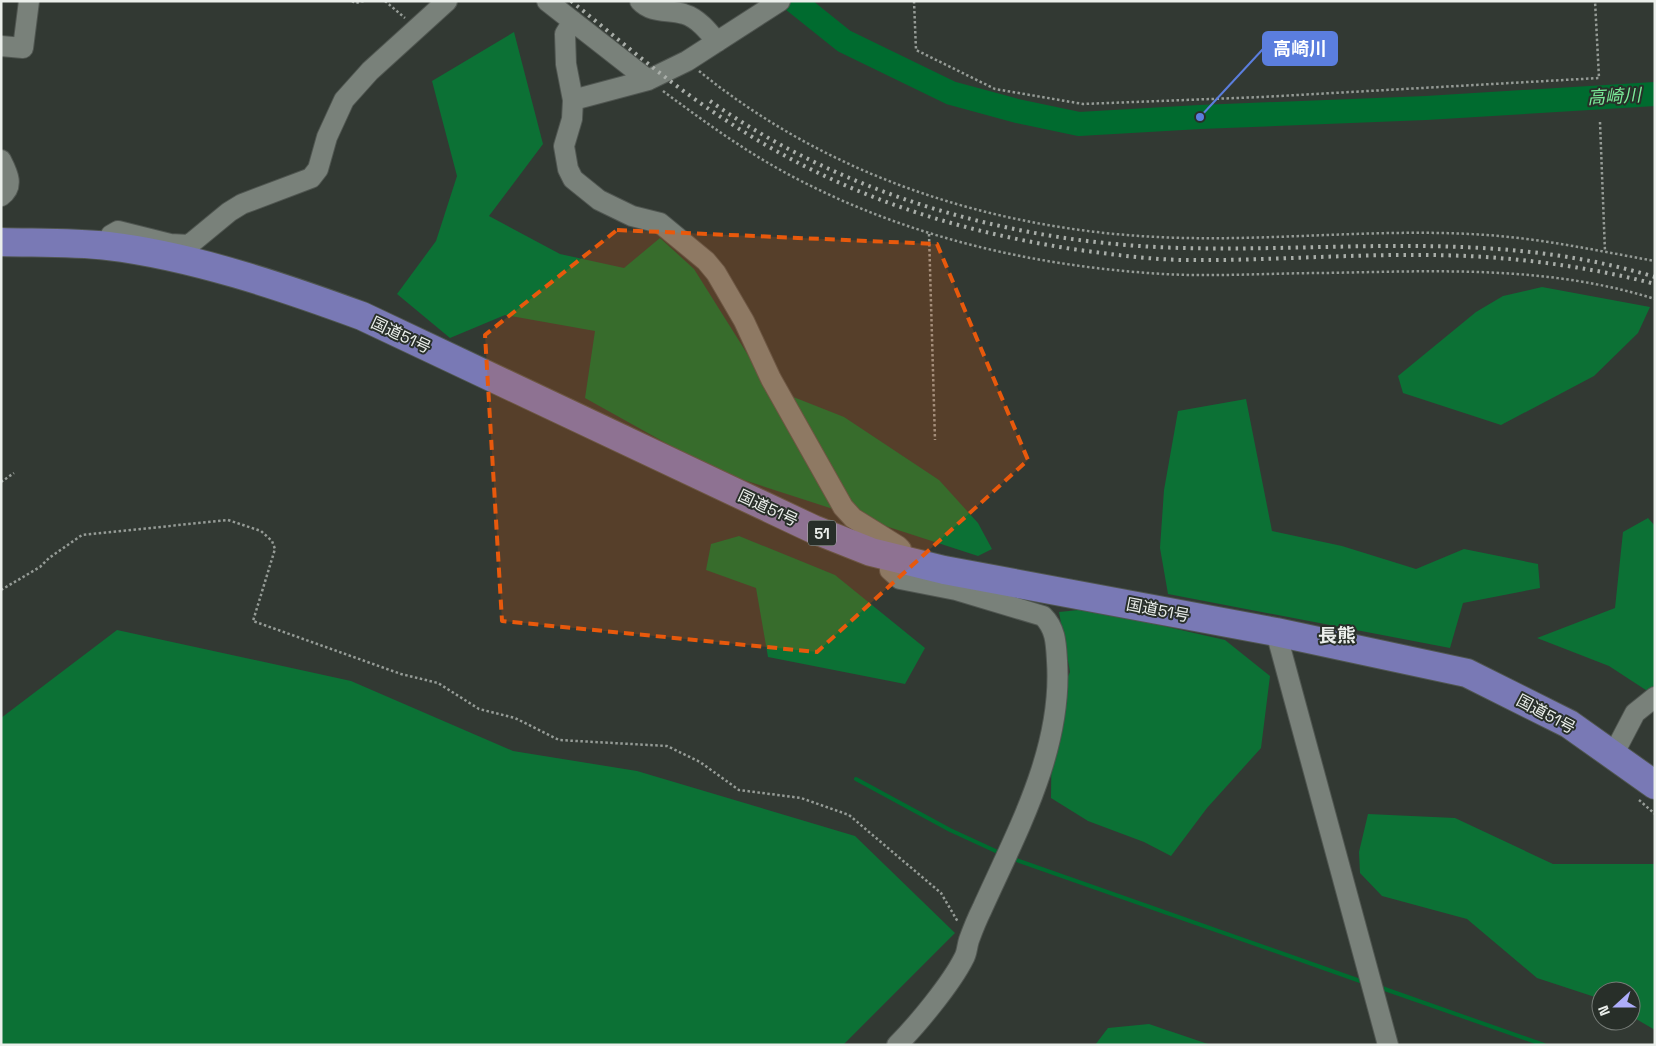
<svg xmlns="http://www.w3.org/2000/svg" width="1656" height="1046" font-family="'Space Grotesk','Noto Sans JP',sans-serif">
  <rect width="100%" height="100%" fill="#323933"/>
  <path fill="#0c7135" d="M514 32 543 144 489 216 560 254 624 268 660 238 694 269 768 387 844 417 939 480 978 523 992 549 978 556 716 471 585 398 595 331 505 315 450 338 397 294 436 241 457 176 432 81Z
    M1542 287 1650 307 1638 333 1594 376 1501 425 1403 393 1398 376 1476 312 1503 296Z
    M1246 399 1272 531 1342 546 1416 569 1464 549 1538 564 1540 588 1463 603 1450 648 1168 594 1160 548 1164 490 1178 411Z
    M1648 518 1655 526V696L1609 666 1537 638 1615 608 1623 532Z
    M739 536 835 575 925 648 905 684 768 657 756 588 706 570 711 544Z
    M1088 609 1225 640 1270 676 1261 748 1207 808 1171 856 1144 842 1088 821 1051 798 1052 712 1070 672 1059 612Z
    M117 630 351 681 513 751 637 771 855 836 955 933 843 1045H1V718Z
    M1368 814 1455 818 1553 864H1655V1030L1631 1016V991H1601V999L1537 978 1467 919 1382 896 1360 873 1359 852Z
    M1149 1024 1211 1045H1095L1108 1028Z"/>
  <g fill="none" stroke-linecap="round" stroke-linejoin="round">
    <path stroke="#006b2f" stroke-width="4" d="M856 779 950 830 1000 853
      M1011 858 1363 982
      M1379 987 1544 1045"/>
    <path stroke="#006b2f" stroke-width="24" d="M794 1 844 41 951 93 1017 111 1079 124 1200 117 1426 108 1655 94"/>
    <defs>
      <path id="minor" d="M547 1 648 80
        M640 1C652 14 669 9 684 14 698 18 709 32 717 42
        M573 21 565 34 566 64 573 100 572 119 564 146 568 169 573 179 599 200 632 216 660 223 706 261 716 273 744 321 771 379 843 507 853 518 898 546 901 549 900 559
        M1 46 23 48 29 1
        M573 100 648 80 687 61 780 1
        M1 160C7 172 15 186 1 196
        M109 246 111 235 118 231 170 244 189 245 229 212 242 204 311 178 318 169 327 137 344 100 370 71 447 1
        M891 557 890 570 900 579 956 590 1043 616C1056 629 1056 644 1057 661 1063 749 1017 831 982 909 977 919 973 929 969 940 967 946 967 953 964 958 951 984 917 1025 897 1045
        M1276 632 1388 1045
        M1613 755 1635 713 1655 697"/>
      <path id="highway" d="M1 242C37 243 73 242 108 246 192 256 283 287 362 316L813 529 871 552 944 570 1276 632 1467 673 1569 724 1655 785"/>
    </defs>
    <use href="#minor" stroke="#505651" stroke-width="22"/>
    <use href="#highway" stroke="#505651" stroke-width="30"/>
    <path stroke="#959b96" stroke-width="2.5" stroke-dasharray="2.5 2.5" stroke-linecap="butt" d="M352 1 355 3 364 1
      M385 1 405 18
      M914 1 916 50 995 89 1083 104 1262 97 1599 78 1595 1
      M699 71C837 183 1011 235 1187 238 1286 240 1387 228 1487 235 1544 239 1599 251 1655 261
      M663 91C702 120 742 149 784 172 902 236 1030 266 1163 274 1216 277 1271 273 1324 273 1436 271 1547 265 1655 299
      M1600 122 1605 252
      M929 234 935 440
      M1 482 14 473
      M1 590 40 567 49 558 82 535 228 520 261 531 272 541 275 549 253 621 401 674 438 683 479 709 515 718 559 740 667 746 700 762 739 790 801 798 849 815 941 893 958 922
      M1639 800 1655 814"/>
    <use href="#minor" stroke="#79817a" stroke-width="20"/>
    <use href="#highway" stroke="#7979b5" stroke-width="28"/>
    <path stroke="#a9aea9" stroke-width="4" stroke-dasharray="2.5 5" stroke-linecap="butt" d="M571 1C622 42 672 86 727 121 835 192 945 229 1072 249 1109 254 1144 259 1182 260 1257 261 1332 255 1408 255 1490 254 1575 263 1655 284
      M710 101C847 197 1016 244 1182 248 1342 252 1498 229 1655 277"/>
  </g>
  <path fill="#e8590c" fill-opacity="0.2" stroke="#e8590c" stroke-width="4" stroke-dasharray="10 6" stroke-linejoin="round" d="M617 230 937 244 1028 460 817 652 502 621 485 335Z"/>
  <g text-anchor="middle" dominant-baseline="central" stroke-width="4" stroke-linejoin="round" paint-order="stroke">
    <rect fill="#282f29" stroke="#b0b5b1" stroke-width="1" x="808" y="520.5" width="28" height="25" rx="4"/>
    <g font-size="15" font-weight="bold" fill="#ebefeb">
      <text x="822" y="533">51</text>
    </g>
    <g font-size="16" fill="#ebefeb" stroke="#282f29">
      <text transform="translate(401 335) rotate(25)">国道51号</text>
      <text transform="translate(768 508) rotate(25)">国道51号</text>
      <text transform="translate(1158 610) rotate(11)">国道51号</text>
      <text transform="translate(1546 714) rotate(28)">国道51号</text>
    </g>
    <g font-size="18" font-style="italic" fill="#7ced9a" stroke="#282f29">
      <text transform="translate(1614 96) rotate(-3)">高崎川</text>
    </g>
    <g font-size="19" font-weight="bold" fill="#ebefeb" stroke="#282f29">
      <text x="1337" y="635">長熊</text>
    </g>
  </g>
  <path fill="none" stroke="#5b7ede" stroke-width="2" d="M1200 117L1263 49"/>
  <circle fill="#5b7ede" stroke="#282f29" stroke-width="2" cx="1200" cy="117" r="5"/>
  <rect fill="#5b7ede" stroke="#5b7ede" stroke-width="2" x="1263" y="32" width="74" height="33" rx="5"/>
  <g font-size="18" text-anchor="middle" font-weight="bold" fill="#fff">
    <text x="1300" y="55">高崎川</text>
  </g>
  <rect width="1656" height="1046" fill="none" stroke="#ebefeb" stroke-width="5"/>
  <g transform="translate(1616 1006) rotate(249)"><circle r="24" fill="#282f29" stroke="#767c77"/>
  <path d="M0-4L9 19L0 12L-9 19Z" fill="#aeaefb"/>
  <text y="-8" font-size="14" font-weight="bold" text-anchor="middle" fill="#ebefeb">N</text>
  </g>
</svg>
